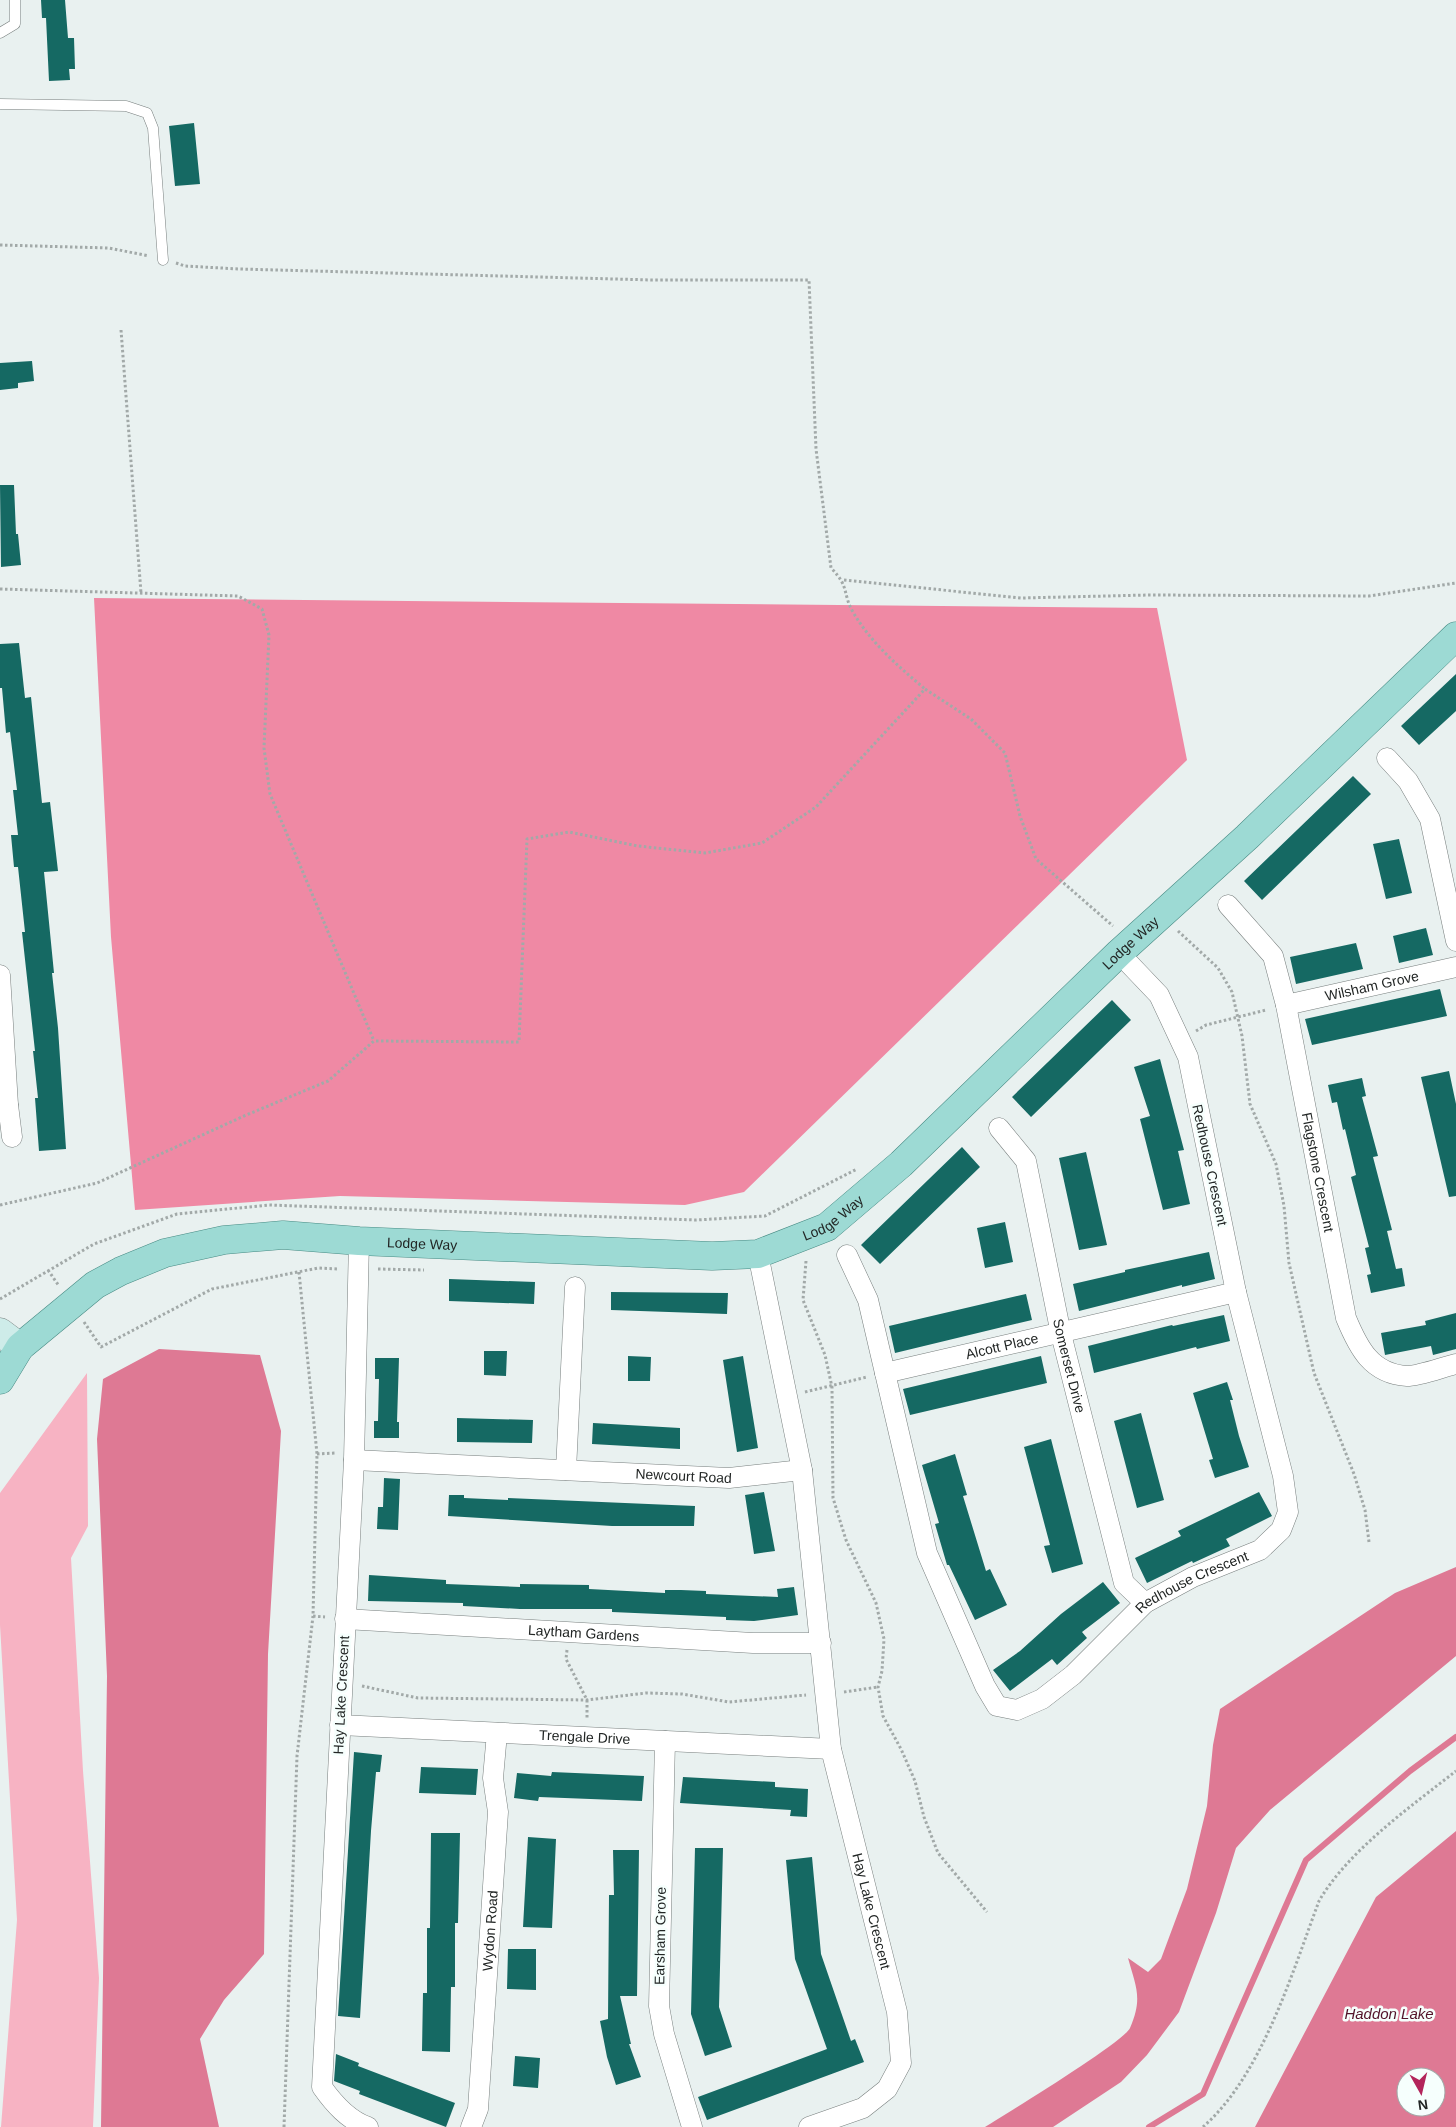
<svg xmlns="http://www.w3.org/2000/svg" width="1456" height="2127" font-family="Helvetica,sans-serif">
  <rect width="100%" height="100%" fill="#e9f1f0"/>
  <path fill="#f7b3c3" d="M87 1373 88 1526 71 1558 83 1771 99 1978 93 2127H1L17 1920 0 1625V1493Z"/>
  <path fill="#ef89a4" d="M94 598 1157 608 1187 760 744 1192 685 1205 340 1196 135 1210 111 937Z"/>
  <path fill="#de7994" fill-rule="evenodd" d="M159 1349 260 1355 281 1431 268 1654 264 1954 224 2000 200 2039 219 2127H101L107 1676 97 1439 103 1379Z
    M1456 1567V1656L1270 1810 1236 1848 1216 1913 1179 2012 1147 2055 1121 2082 1053 2127H985C1006 2114 1124 2042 1130 2028 1143 1998 1136 1987 1128 1958L1148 1972 1161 1959 1187 1889 1207 1806 1213 1745 1220 1709 1395 1593Z
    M1456 1831V2127H1255L1376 1897ZM1406 2077H1436V2107H1406Z"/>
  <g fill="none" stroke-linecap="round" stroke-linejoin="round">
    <path stroke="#de7994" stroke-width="6" d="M1149 2127 1203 2094 1306 1860 1410 1771 1456 1737"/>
  </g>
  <path fill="#156963" d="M41 0H65L68 38H74L75 69H69L70 80 49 81 46 18H42Z
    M194 123 200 184 175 186 169 126Z
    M32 361 34 381 18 383V388L0 390V363Z
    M0 485H14L16 534H18L21 565 1 567Z
    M19 643 25 698 31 697 42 803 50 802 58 871 44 872 54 973H52L58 1028 66 1149 39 1151 35 1098H38L33 1051H35L22 932H25L18 867H14L11 835H18L13 790H17L10 732 6 733 2 688H0V644Z
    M1456 674V711L1419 745 1401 726Z
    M1353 776 1371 794 1262 900 1244 881Z
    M1399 839 1412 893 1386 899 1373 844Z
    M1426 928 1433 955 1399 963 1393 936Z
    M1356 943 1363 969 1296 984 1290 957Z
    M1440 989 1447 1016 1312 1045 1305 1019Z
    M1112 1000 1131 1020 1031 1117 1012 1097Z
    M1160 1059 1184 1150 1178 1151 1190 1204 1163 1210 1140 1119 1150 1116 1134 1067Z
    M1449 1071 1456 1104V1196L1449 1197 1421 1077Z
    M1362 1078 1366 1096 1362 1097 1378 1156 1373 1157 1392 1230 1387 1231 1396 1269 1402 1268 1405 1286 1371 1293 1367 1275 1371 1274 1365 1248 1369 1247 1351 1177 1356 1175 1345 1129 1343 1130 1337 1102 1332 1103 1328 1085Z
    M962 1147 980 1167 880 1264 861 1245Z
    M1086 1152 1107 1245 1079 1250 1059 1158Z
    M1005 1222 1013 1262 985 1268 977 1228Z
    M1209 1252 1215 1279 1182 1287V1285L1079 1311 1073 1284 1125 1272V1270Z
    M449 1279 535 1282 534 1304 449 1301Z
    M611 1292 728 1293 727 1314 611 1310Z
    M1026 1294 1032 1320 895 1353 889 1326Z
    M1456 1313V1349L1433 1355 1431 1346 1385 1355 1381 1333 1426 1325 1425 1321Z
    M1224 1315 1230 1341 1197 1349 1196 1347 1094 1373 1088 1346 1172 1325 1173 1326Z
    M484 1351H507L506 1376 484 1375Z
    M628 1356 651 1357 650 1381H628Z
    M743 1356 758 1448 737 1452 723 1360Z
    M1041 1356 1047 1383 910 1415 903 1389Z
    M375 1358H399L397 1422H399V1438H374V1421H378L379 1379H375Z
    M1227 1382 1233 1400H1230L1239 1436 1249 1467 1215 1478 1209 1460 1213 1459 1193 1393Z
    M1141 1413 1164 1500 1137 1508 1114 1421Z
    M457 1418 533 1420 532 1443 457 1442Z
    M593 1423 680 1428V1449L592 1444Z
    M1051 1439 1083 1564 1052 1573 1044 1546 1050 1545 1024 1447Z
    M955 1454 967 1495 963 1496 986 1571 990 1569 1007 1605 975 1620 949 1565H947L935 1524 939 1523 922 1465Z
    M384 1478 400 1479 398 1530 377 1529 378 1507H383Z
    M764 1492 775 1551 754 1554 745 1495Z
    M1259 1492 1272 1516 1226 1539 1230 1546 1193 1563 1192 1561 1147 1583 1135 1558 1181 1536 1178 1531Z
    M449 1495H464V1498L508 1500V1498L695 1506 694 1526H612L448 1516Z
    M369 1575 446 1580V1584L520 1587V1584L589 1585V1589L665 1593V1590H681L706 1591V1594L778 1597 777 1589 794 1587 798 1615 754 1621 726 1620V1617L612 1612V1609H520L463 1606V1603L368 1601Z
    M1103 1582 1120 1603 1082 1632 1087 1638 1057 1665 1052 1659 1010 1691 993 1670 1020 1651 1061 1614Z
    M354 1752 382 1755 380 1772H376L371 1831 360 2018 338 2016Z
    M421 1767 478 1769 476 1795 419 1793Z
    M552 1772 644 1776 642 1801 539 1797 538 1801 514 1798 517 1773 551 1776Z
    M683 1777 775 1782V1787L808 1789 807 1817 790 1816 791 1810 680 1803Z
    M431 1833H460L458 1923H455V1987H451L450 2052 422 2051 423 1993H427V1928H430Z
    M528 1837 556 1839 552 1928 523 1927Z
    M695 1848H723L719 2007 732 2047 705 2056 691 2014Z
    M613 1850H639L637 1996H620L631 2044H629L641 2077 616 2085 607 2057 600 2021 608 2019 609 1895H614Z
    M812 1857 821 1954 851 2041 855 2039 864 2062 707 2120 698 2097 827 2049 795 1959 786 1860Z
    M508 1949H536V1990L507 1989Z
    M336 2054 359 2063 358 2066 455 2103 446 2127 359 2094 360 2091 334 2081Z
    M515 2056 540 2058 538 2088 513 2086Z"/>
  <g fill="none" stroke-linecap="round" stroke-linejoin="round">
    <defs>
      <path id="service" d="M0 33 15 24V0
        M0 104 126 106 147 113 153 128 163 260"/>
      <g id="minor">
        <path d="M1387 758 1408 781 1430 819 1456 941"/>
        <path id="s1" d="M1228 905 1273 956 1286 1005 1346 1318C1358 1347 1371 1374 1407 1376 1420 1376 1443 1367 1456 1364"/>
        <path d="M0 975 8 1105 0 1106"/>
        <path id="s2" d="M1286 1005 1456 967"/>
        <path d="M8 1105 12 1137"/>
        <path id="s3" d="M999 1128 1026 1161 1061 1334 1124 1583 1145 1603"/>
        <path d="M359 1241 354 1460 322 2087C334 2104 348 2120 368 2127"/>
        <path id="s4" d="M758 1254 802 1470 831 1749 897 2012 901 2063 887 2089 863 2108 809 2127"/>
        <path id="s5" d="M847 1255 868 1300 927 1553 985 1686 997 1706 1017 1710 1042 1699 1073 1675 1145 1603 1193 1577 1260 1550 1281 1530 1288 1512 1283 1476 1236 1292 1188 1057 1159 995 1119 953"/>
        <path id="s6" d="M885 1373 1236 1292"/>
        <path id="s7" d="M354 1460 729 1478 802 1470"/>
        <path d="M566 1470 575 1287"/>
        <path id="s8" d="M345 1619 753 1643H821"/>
        <path id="s9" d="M340 1725 831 1749"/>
        <path d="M665 1741 659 2006 664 2034 692 2127"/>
        <path id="s10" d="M471 2127 478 2109 498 1812 493 1778 497 1733"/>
      </g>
      <path id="secondary" d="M0 1332 20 1347"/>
      <g id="primary">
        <path id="s11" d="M0 1380 20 1347 95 1285 121 1271 165 1253 224 1240 283 1235 359 1241 712 1256 758 1254 827 1227 901 1164 1119 953 1247 837 1456 636"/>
      </g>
    </defs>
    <use href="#service" stroke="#787f7e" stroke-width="11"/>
    <use href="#minor" stroke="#787f7e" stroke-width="21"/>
    <use href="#secondary" stroke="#787f7e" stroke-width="29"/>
    <use href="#primary" stroke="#488b84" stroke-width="29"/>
    <path stroke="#a2a9a8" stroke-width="3" stroke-dasharray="2.5 2.5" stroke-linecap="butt" d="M0 245 109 248 149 256
      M176 263 185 266 239 269 652 280H809L816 449 831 568C850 587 842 593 853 612 871 643 898 666 925 689
      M121 330 141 593
      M844 580 1021 598 1149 595 1369 596 1456 583
      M0 589 238 596 262 609 269 635 264 748 270 794 374 1041
      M1178 931 1218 968 1232 992 1242 1036 1250 1104 1276 1164 1284 1206 1289 1263 1314 1373 1354 1474 1365 1510 1369 1542
      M1196 1031 1206 1025 1266 1010
      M0 1205 97 1183 244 1116 328 1081 374 1041 519 1042 527 839 569 832 638 846 705 853 762 843 816 807 925 689 971 719 1005 753 1020 816 1036 859 1113 926
      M806 1261 803 1300 825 1355 832 1387 833 1498 846 1540 876 1603 884 1639 882 1671 878 1687 883 1716 901 1749 915 1781 924 1817 938 1853 987 1912
      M378 1269 424 1270
      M48 1270 59 1286
      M299 1272 317 1454 313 1616 325 1617
      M0 1299 94 1244 177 1214 269 1205 696 1220 765 1216 857 1169
      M84 1322 101 1347 212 1289 318 1268 339 1269
      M805 1392 867 1377
      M317 1454 336 1453
      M567 1650 566 1659 587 1700V1719
      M362 1686 418 1698 587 1700 646 1693 682 1694 729 1702 806 1695
      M844 1692 878 1687
      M284 2127 297 1756 313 1616
      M1203 2127C1262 2075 1292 1973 1319 1901 1348 1851 1410 1807 1456 1771"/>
    <use href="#service" stroke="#fff" stroke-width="10"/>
    <use href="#minor" stroke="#fff" stroke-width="20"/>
    <use href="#secondary" stroke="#ceece9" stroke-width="28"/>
    <use href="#primary" stroke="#9ddad4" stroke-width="28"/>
  </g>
  <g text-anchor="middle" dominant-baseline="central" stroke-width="5" stroke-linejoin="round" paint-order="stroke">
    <g font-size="14" fill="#222625" stroke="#f6fffd">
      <text stroke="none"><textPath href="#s11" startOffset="1298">Lodge Way</textPath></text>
      <text stroke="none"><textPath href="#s2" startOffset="88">Wilsham Grove</textPath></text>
      <text transform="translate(1210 1165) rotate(78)">Redhouse Crescent</text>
      <text stroke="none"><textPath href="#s1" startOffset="289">Flagstone Crescent</textPath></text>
      <text stroke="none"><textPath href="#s11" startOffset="892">Lodge Way</textPath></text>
      <text stroke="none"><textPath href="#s11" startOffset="472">Lodge Way</textPath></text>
      <text stroke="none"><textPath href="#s6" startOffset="120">Alcott Place</textPath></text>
      <text stroke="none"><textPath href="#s3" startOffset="252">Somerset Drive</textPath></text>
      <text stroke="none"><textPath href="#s7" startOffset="330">Newcourt Road</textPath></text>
      <text stroke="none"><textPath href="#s5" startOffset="718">Redhouse Crescent</textPath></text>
      <text stroke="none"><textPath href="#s8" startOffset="239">Laytham Gardens</textPath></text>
      <text transform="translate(341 1695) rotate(-87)">Hay Lake Crescent</text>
      <text stroke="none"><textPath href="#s9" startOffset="245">Trengale Drive</textPath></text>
      <text stroke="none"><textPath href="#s4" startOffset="668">Hay Lake Crescent</textPath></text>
      <text stroke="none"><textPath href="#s10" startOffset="198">Wydon Road</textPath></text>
      <text transform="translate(660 1936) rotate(-89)">Earsham Grove</text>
    </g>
    <g font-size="15" font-style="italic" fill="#521329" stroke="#f6fffd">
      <text x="1389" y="2013">Haddon Lake</text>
    </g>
  </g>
  <g transform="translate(1421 2092) rotate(172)"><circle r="24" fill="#f6fffd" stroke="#a1a8a7"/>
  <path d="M0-4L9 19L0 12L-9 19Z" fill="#b3255b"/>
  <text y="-8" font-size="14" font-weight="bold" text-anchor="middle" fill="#222625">N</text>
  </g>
</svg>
